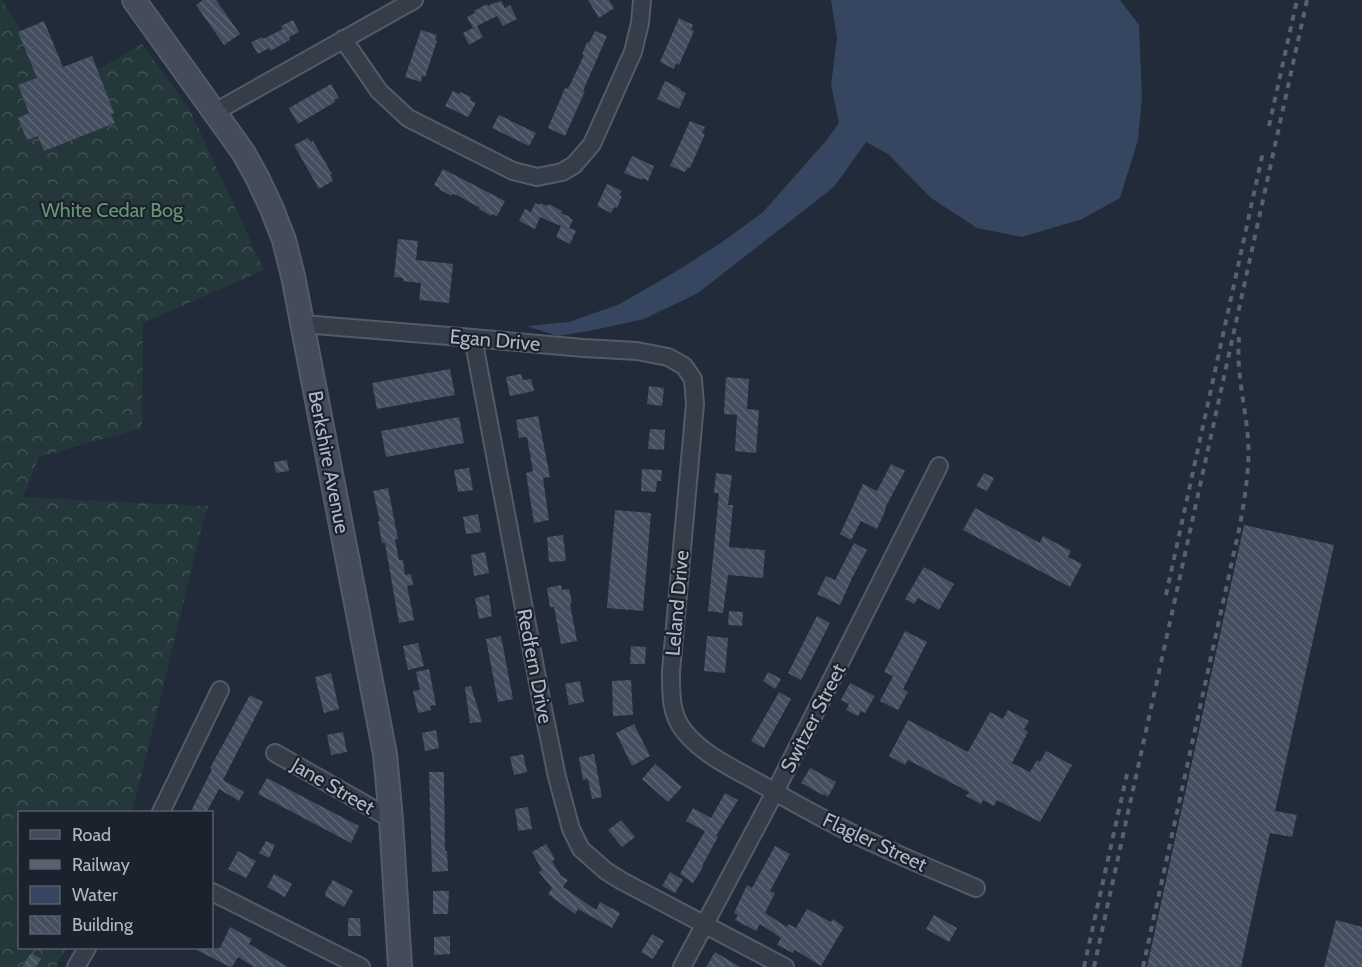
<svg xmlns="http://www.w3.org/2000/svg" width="1362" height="967" font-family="Cabin,sans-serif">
  <defs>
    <pattern id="forest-crowns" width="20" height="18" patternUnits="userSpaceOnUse" patternTransform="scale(1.5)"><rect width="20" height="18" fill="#24373a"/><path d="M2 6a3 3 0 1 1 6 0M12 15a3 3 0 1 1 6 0" fill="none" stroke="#415255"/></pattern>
    <pattern id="building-back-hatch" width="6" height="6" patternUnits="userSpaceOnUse" patternTransform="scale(1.5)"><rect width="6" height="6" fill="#434e5e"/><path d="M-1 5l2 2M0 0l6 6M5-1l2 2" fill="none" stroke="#5c6574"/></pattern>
  </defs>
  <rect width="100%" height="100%" fill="#222b39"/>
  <path fill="url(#forest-crowns)" d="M0 0H2L60 92 142 44 189 108 264 270 143 323 142 428 39 457 23 497 209 506 205 514 134 806 131 812H20V948H66L56 967H0Z"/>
  <path fill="#364660" d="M831 0H1120L1139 25 1142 97 1138 140 1120 198 1082 219 1022 237 977 228 931 198 888 154 866 142 834 187 698 293 644 319 594 330 558 336 526 326 569 322 620 304 680 269 722 242 762 213 825 142 839 123 831 85 837 38Z"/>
  <path fill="url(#building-back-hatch)" d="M203 0H216L240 34 224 45 196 5Z
    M588 0H609L614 8 599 18Z
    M501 1 505 8 510 5 517 19 503 26 497 16 477 26 483 37 469 45 463 33 473 28 467 17 475 13 474 11 487 4 488 6 496 2 497 3Z
    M679 18 693 25 691 29 694 31 679 65 676 63 674 69 660 62Z
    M293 20 299 32 289 37 290 40 270 51 269 48 258 54 251 42 262 37 263 39 283 29 281 26Z
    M44 21 63 67 92 56 114 113 111 114 115 123 44 151 38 136 27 140 18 118 29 113 18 85 37 78 18 32Z
    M421 30 437 35 435 40 437 41 425 77 422 76 421 82 405 77Z
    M595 31 607 36 583 91H585L565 136 548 128 565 88 567 89 570 85 584 55H582L587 42 589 43Z
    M665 81 681 89 680 90 686 93 679 109 657 99Z
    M331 84 339 98 334 100 335 102 298 124 289 108Z
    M453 91 459 94 460 92 471 97 470 100 476 103 468 117 445 106Z
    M499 115 536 133 529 146 492 128Z
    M690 121 705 127 702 133 705 134 690 168 688 167 685 172 670 166Z
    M308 138 311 142 313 141 332 174 330 175 333 181 319 189 294 145Z
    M632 156 654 166 648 181 643 178 642 180 624 173Z
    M443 169 505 201 497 216 492 214 491 216 479 209 480 208 457 195 452 194 451 196 439 189 440 188 434 185Z
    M607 184 622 191 619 195 622 196 617 208 614 207 611 213 597 206Z
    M535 203 539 205 540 203 548 206 549 204 562 211 561 213 570 217 569 218 573 220 569 228 576 231 570 244 556 237 561 226 540 217 535 229 519 221 525 209 531 212Z
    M398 239 418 241 416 260 453 264 449 303 419 300 421 283 403 281V278L394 277Z
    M450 369 455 395 377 409 372 383Z
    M521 374 523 380 531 379 534 391 510 396 506 377Z
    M726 377 749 379 747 409 759 410 756 453 735 451 737 415 724 414Z
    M649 386 664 388 662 406 647 404Z
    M538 416 550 477 543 478 549 520 534 523 526 473 533 471 527 437 519 438 516 420Z
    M459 417 464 443 386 457 381 431Z
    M650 429 665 430 664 450 648 449Z
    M287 460 289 471 276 473 274 462Z
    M891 464 905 471 885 508 886 509 877 529 861 521 851 540 840 534 863 484 877 491Z
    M469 468 473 490 458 492 454 470Z
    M642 469 662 470 661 481H657L656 492 641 491Z
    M716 473 732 475 728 505H733L729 547 765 550 763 578 728 575 723 613 708 611 719 493H714Z
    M984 473 994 478 987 491 976 486Z
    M388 488 398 539H395L399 560H403L405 575 411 574 413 585 407 586 414 620 399 623 385 543H382L378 521H380L373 491Z
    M975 508 1040 543 1043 536 1071 551 1068 557 1082 564 1070 587 963 530Z
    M615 510 651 513 643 611 607 608Z
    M478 514 481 532 466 534 463 517Z
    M1244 525 1334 545 1275 811 1297 815 1292 837 1270 833 1241 967H1147Z
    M563 535 566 561 549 562 547 537Z
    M854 543 867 550 852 578 840 605 817 594 826 576 835 580Z
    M485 552 489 573 474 576 471 555Z
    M924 567 954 584 939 610 918 598 914 604 905 599Z
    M561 585 562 590 569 589 572 603 570 604 577 641 561 644 554 607H550L547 588Z
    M489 595 492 616 479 619 475 598Z
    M729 611 743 612 742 626 728 625Z
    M817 616 830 623 801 680 788 673Z
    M905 631 927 642 903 689 908 692 898 710 880 701 893 676 884 672Z
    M501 636 513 699 498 702 486 639Z
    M707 636 728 638 725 673 704 671Z
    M418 643 424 666 408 670 403 646Z
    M631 646 646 647 645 664H630Z
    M429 669 436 705 430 706 431 710 418 713 413 691 420 690 416 672Z
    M768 672 781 679 775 689 763 681Z
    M331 673 339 709 324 713 315 677Z
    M631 680 633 715 613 716 612 681Z
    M580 681 584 702 569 705 565 684Z
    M850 683 875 696 865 713 861 711 858 716 846 710 849 704 841 700Z
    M471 686 482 722 470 723 465 687Z
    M779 692 791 699 764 748 751 741Z
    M250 695 263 702 223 780 244 792 239 801 219 789 206 813H190L212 769 210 768Z
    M1008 710 1029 721 1024 729 1028 732 1012 763 1030 772 1037 760 1040 762 1046 751 1072 765 1040 822 997 800 994 806 983 800 981 804 966 796 969 792 908 760 905 765 889 756 908 720 968 752 990 712 1003 719Z
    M634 724 650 756 632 766 616 733Z
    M436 730 439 748 425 751 422 733Z
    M343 732 347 752 331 755 327 735Z
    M523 754 527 772 514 775 510 757Z
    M594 754 602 797 592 799 588 779 583 780 579 757Z
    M655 764 682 787 668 802 642 779Z
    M810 768 836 782 828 797 824 794 823 795 801 783Z
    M429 772H444L445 851H447L448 871 432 872Z
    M267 778 359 826 351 843 258 794Z
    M725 793 738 800 716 836 718 837 702 866 703 867 693 883 680 874 705 831 686 821 693 808 711 818Z
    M528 807 532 829 518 831 515 809Z
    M621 820 635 837 622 847 608 830Z
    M266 841 275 845 269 858 259 853Z
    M546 844 555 859 552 861 561 876 568 880 563 887 596 910 600 902 620 913 612 928 578 909 575 914 548 894 552 888 539 872 542 870 532 852Z
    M775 846 790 854 770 891 775 893 765 913 787 927 788 924 796 928 807 909 831 922 833 919 844 927 821 966 795 950 793 953 777 945 781 938 760 924 756 931 735 920 738 915 734 913 747 885 752 888Z
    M238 851 256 861 246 878 228 869Z
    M670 872 683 880 675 893 662 886Z
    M274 874 292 884 285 897 267 887Z
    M333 880 353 891 344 907 325 896 326 894 325 893Z
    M433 891H449L448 914H433Z
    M934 915 957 928 949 942 926 929Z
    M348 918H360L361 936H348Z
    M1336 920 1362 927V967H1324Z
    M230 927 252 939 249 944 288 967H254L238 957 232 967H230L193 948H220Z
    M652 934 664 941 653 959 641 952Z
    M450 936V954L434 955V937Z
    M715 952 740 967H706Z
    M31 953 41 959 36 967H22Z"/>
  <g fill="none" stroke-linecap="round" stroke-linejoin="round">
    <defs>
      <path id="minor" d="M343 39 379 91 408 118 513 171 537 177 562 172 574 165 592 144 633 52 640 23 642 0
        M215 112 414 0
        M303 324 473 338 583 348 637 351 668 357 684 366 693 379 695 404 671 671C671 692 670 714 684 731 703 755 733 768 759 783 798 805 838 828 880 846 911 861 944 874 976 888
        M473 338 541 699 557 777 571 829 581 849 606 871 622 881 785 967
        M275 753 391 819
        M161 812 220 690
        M212 892 361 967
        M76 967 87 948
        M682 967 775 792 939 466"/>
      <path id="secondary" d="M134 0 243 152 257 177 272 209 284 240 293 276 385 754 391 819 400 967"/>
    </defs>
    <use href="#minor" stroke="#535b67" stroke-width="20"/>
    <use href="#secondary" stroke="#535b67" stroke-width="26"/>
    <use href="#minor" stroke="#353d49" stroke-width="16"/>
    <use href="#secondary" stroke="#444c5c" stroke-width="22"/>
    <path stroke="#576170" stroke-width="4" stroke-dasharray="6 6" stroke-linecap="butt" d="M1269 126 1297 0
      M1166 595 1263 152
      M1084 967 1127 774
      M1094 967 1307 0
      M1143 967 1240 525C1245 496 1250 468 1248 438 1245 404 1236 372 1239 337"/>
  </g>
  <g text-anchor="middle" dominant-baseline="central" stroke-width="4.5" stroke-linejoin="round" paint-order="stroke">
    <g font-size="20" fill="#689673" stroke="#1b222e">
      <text x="112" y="210">White Cedar Bog</text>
    </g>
    <g font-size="20" fill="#b0b8c5" stroke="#1b222e">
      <text transform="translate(495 340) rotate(5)">Egan Drive</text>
      <text transform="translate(329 462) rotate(79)">Berkshire Avenue</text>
      <text transform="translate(677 603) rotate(-85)">Leland Drive</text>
      <text transform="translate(535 666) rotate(79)">Redfern Drive</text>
      <text transform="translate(813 718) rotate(-63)">Switzer Street</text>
      <text transform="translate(333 786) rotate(30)">Jane Street</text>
      <text transform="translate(875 842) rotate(25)">Flagler Street</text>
    </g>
  </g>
  <rect x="18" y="811" width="195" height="138" fill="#1b222e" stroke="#575e6a" stroke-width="1.5"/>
  <rect x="30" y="830" width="30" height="9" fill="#444c5c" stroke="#575e6a" stroke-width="1.5"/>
  <text x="72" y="841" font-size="18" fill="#b0b8c5">Road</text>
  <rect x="30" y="860" width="30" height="9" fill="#576170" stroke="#575e6a" stroke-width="1.5"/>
  <text x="72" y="871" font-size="18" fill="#b0b8c5">Railway</text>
  <rect x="30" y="886" width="30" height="18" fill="#364660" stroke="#575e6a" stroke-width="1.5"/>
  <text x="72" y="901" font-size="18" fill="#b0b8c5">Water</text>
  <rect x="30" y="916" width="30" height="18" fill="url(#building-back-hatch)" stroke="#575e6a" stroke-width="1.5"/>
  <text x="72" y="931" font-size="18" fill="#b0b8c5">Building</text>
</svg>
